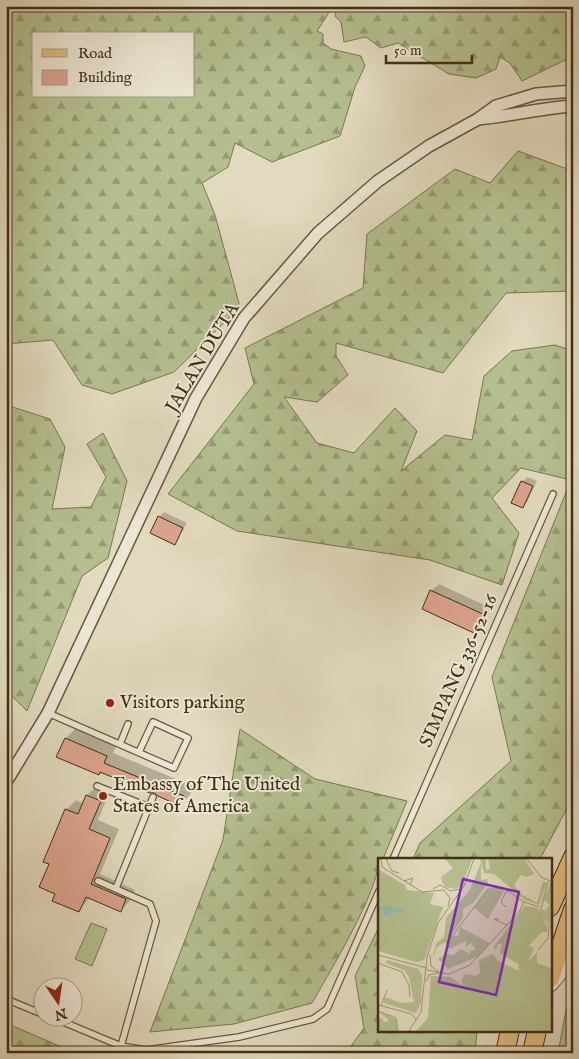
<svg xmlns="http://www.w3.org/2000/svg" width="579" height="1059" font-family="'IM FELL English',serif">
  <defs>
    <pattern id="forest-firs" width="22" height="20" patternUnits="userSpaceOnUse" patternTransform="scale(1.25)"><rect width="22" height="20" fill="#b5bf90"/><path d="M5 1l3.5 6h-7zM16 11l3.5 6h-7z" fill="#959c74"/></pattern>
  </defs>
  <rect width="100%" height="100%" fill="#e2dabf"/>
  <filter id="stains"><feTurbulence type="fractalNoise" baseFrequency=".004" numOctaves="4"/><feColorMatrix values="0 0 0 0 .2 0 0 0 0 .09 0 0 0 0 .02 0 0 0 .5 -.17"/></filter>
  <radialGradient id="worn" r=".72"><stop offset=".6" stop-color="#630" stop-opacity="0"/><stop offset="1" stop-color="#630" stop-opacity=".3"/></radialGradient>
  <path fill="url(#forest-firs)" stroke="#7c7652" fill-rule="evenodd" d="M6 6H333L317 31 323 34V43L331 49 361 56 365 66 355 87 340 136 272 162 235 143 228 167 202 183 215 215 240 307 174 372 112 394 82 385 53 340 6 344ZM34 34H194V96H34Z
    M337 6H573V60L563 61 522 81 510 63 500 57 496 69 476 78 449 74 398 43 381 48 366 37 344 42 341 22 335 16Z
    M518 151 573 171V291L506 293 443 373 336 343V356L348 375 317 402 284 397 317 443 354 453 395 408 417 431 401 471 445 435 472 440 484 376 512 351 555 345 573 351V797L540 859H413L420 843 511 761 492 677 571 480 521 468 492 498 519 533 502 585 430 560 237 531 168 494 254 384 245 348 363 288 367 234 455 169 490 183Z
    M6 405 50 419 65 447 52 509 91 507 106 477 87 444 103 433 127 481 108 558 82 576 27 711 12 696 6 704Z
    M240 729 315 779 407 801 383 859H379C379 891 330 971 312 1003L234 1024 150 1032 223 840Z
    M379 927V1030H477L475 1053H346L364 1028 355 976Z
    M573 982V1053H558L571 984Z
    M6 1023 75 1053H6Z"/>
  <path fill="#b5bf90" stroke="#7c7652" d="M91 923 107 929 92 966 75 959Z"/>
  <path fill="#0003" d="M527 477 537 481 527 502 522 507V482Z
    M164 512 187 523 175 543 159 517Z
    M439 584 491 608 483 625 476 632 431 591Z
    M76 728 116 746 113 753 193 786 190 795 180 804 156 792 101 771 99 774 58 757 66 738Z
    M97 786 110 791 98 820 119 829 100 874 135 890 130 901 121 910 90 897 79 911 56 894 50 863 66 810 76 800 84 804 87 795Z"/>
  <path fill="#dca58f" stroke="#432e14" d="M521 481 533 486 523 508 511 503Z
    M158 516 183 528 175 545 150 533Z
    M430 590 485 615 476 634 422 609Z
    M65 738 107 756 104 763 184 796 180 806 158 796 154 793H150L100 772 99 775 56 757Z
    M86 795 101 801 89 829 110 838 91 884 126 899 121 912 86 897 79 912 52 901 55 894 39 887 49 864 43 862 65 809 78 814Z"/>
  <g fill="none" stroke-linecap="round" stroke-linejoin="round">
    <defs>
      <path id="service" d="M48 713 174 768 188 738 153 722 139 752
        M120 744 128 724
        M97 786 149 807
        M393 859 553 494
        M98 881 150 904 156 921 121 1046
        M116 888 153 797
        M6 999 42 1014
        M49 1016 121 1046 146 1050 239 1037 313 1019 327 1009 379 891"/>
      <path id="minor" d="M478 119C510 116 541 108 573 106
        M6 782 48 713 196 398 244 318 318 233 378 181 429 146 478 119 496 106 536 94 573 91"/>
      <path id="tertiary" d="M551 984 573 957"/>
      <path id="primary" d="M550 907 573 857
        M550 978 573 909
        M505 1053 510 1030
        M532 1053 537 1030"/>
    </defs>
    <use href="#service" stroke="#6b593f" stroke-width="8"/>
    <use href="#minor" stroke="#6b593f" stroke-width="14"/>
    <use href="#tertiary" stroke="#6b593f" stroke-width="16"/>
    <use href="#primary" stroke="#432e14" stroke-width="20"/>
    <use href="#service" stroke="#ece7d5" stroke-width="5.5"/>
    <use href="#minor" stroke="#ece7d5" stroke-width="11"/>
    <use href="#tertiary" stroke="#ece7d5" stroke-width="14"/>
    <use href="#primary" stroke="#e1bd80" stroke-width="18"/>
  </g>
  <g fill="#8f2418" stroke="#ece7d5" stroke-width="2">
    <circle cx="110" cy="703" r="5"/>
    <circle cx="103" cy="796" r="5"/>
  </g>
  <g text-anchor="middle" dominant-baseline="central" stroke-width="4" stroke-linejoin="round" paint-order="stroke">
    <g font-size="19" fill="#432e14" stroke="#ece7d5">
      <text transform="translate(203 358) rotate(-59)">JALAN DUTA</text>
      <text transform="translate(459 671) rotate(-66)">SIMPANG 336-52-16</text>
    </g>
    <g font-size="19" fill="#432e14" stroke="#ece7d5" text-anchor="start">
      <text x="120" y="703">Visitors parking</text>
      <text x="113" y="785">Embassy of The United<tspan x="113" dy="22">States of America</tspan></text>
    </g>
  </g>
  <g transform="translate(378 858)">
    <rect width="174" height="174" fill="#e2dabf"/>
    <path d="M0 153 19 162V173H0V158L7 164 11 162Z" fill="#b5bf90"/>
    <path d="M67 1H94L84 28 78 31 67 29 64 24 63 19 75 10ZM102 1H108V11H112L110 1H147L156 16 149 19 143 17 136 27 143 36 159 45 165 23 169 25 161 47 147 42 116 16 106 15ZM103 5V22L109 21 110 25 95 45 85 51V60L73 77 80 78 82 69 112 85 101 98 70 111 60 101 68 96 75 97 83 91 92 96V93L98 92 93 85 88 89V83L71 91 67 84 59 89 54 102 58 86 66 79 68 60 92 32ZM0 11 27 27 29 32 56 35 52 46 65 49 46 102 38 104 0 93V81L17 84 10 68 36 53 0 37ZM172 25H174V67L164 56V51L167 53 172 47 166 42ZM110 32 126 33 110 61 96 50ZM147 48 160 50 169 68V74H164L151 87 156 91 149 104 159 95V105L174 111V173H38L50 160 53 118 73 119 86 129 83 123 87 116 98 118 102 115 101 102 115 96 120 103 141 113 140 106 122 95 124 86H120L117 93 116 88ZM9 102 40 111 44 117 43 145 38 155 6 145V140H10L23 145 36 144 31 119 26 112 8 105Z" fill="#b5bf90"/>
    <path d="M0 37 29 46 36 53 40 49 48 52 45 61 38 60 36 65 25 62 11 68 17 84 40 89 38 96 0 81Z" fill="#b5bf90"/>
    <path d="M10 48 27 51V56L17 54 6 59V53L1 54 0 50Z" fill="#96bbac"/>
    <path fill="none" stroke="#a2957b" stroke-width="1" d="M3 1 4 9 44 34 66 32 72 40 70 48M8 1 14 13 21 15M149 1 163 19 174 24M26 23 35 20 32 27M170 24 162 55 174 70M55 31 62 27 73 33 83 31M128 49 123 44 129 32M121 61H116L129 67M75 77 110 31H127L146 44 162 49M160 92 170 80 171 68M0 97 49 110M52 97 53 108 61 114M0 105 24 114 31 127 32 139M49 112 71 116 92 107 142 53 146 44M48 124 51 117 61 115M0 147 34 156 38 162M3 148 9 132M0 153 18 160 20 173M31 173 43 154 49 99 60 65 86 28 96 1"/>
    <path fill="#7b2cbf" fill-opacity="0.15" stroke="#7b2cbf" stroke-width="2.5" d="M85 21 141 34 118 137 61 124Z"/>
    <rect width="174" height="174" fill="none" stroke="#432e14" stroke-width="2.5"/>
  </g>
  <rect width="579" height="1059" fill="none" stroke="#e2dabf" stroke-width="25"/>
  <rect x="8" y="8" width="564" height="1044" fill="none" stroke="#432e14" stroke-width="2.5"/>
  <rect x="12" y="12" width="554" height="1034" fill="none" stroke="#432e14"/>
  <rect x="32" y="32" width="162" height="65" fill="#ece7d5" stroke="#a89d88"/>
  <rect x="42" y="49" width="25" height="8" fill="#e1bd80" stroke="#a89d88"/>
  <text x="78" y="58" font-size="15" fill="#432e14">Road</text>
  <rect x="42" y="70" width="25" height="15" fill="#dca58f" stroke="#a89d88"/>
  <text x="78" y="82" font-size="15" fill="#432e14">Building</text>
  <g transform="translate(58 1002) rotate(167)"><circle r="24" fill="#ece7d5" stroke="#a89d88"/>
  <path d="M0-4L9 19L0 12L-9 19Z" fill="#8f2418"/>
  <text y="-8" font-size="14" font-weight="bold" text-anchor="middle" fill="#432e14">N</text>
  </g>
  <path d="M386 55v8h86v-8" fill="none" stroke="#432e14" stroke-width="2.5"/>
  <text x="394" y="55" font-size="15" fill="#432e14" stroke="#ece7d5" stroke-width="4" paint-order="stroke">50 m</text>
  <rect width="100%" height="100%" filter="url(#stains)"/>
  <rect width="100%" height="100%" fill="url(#worn)"/>
</svg>
